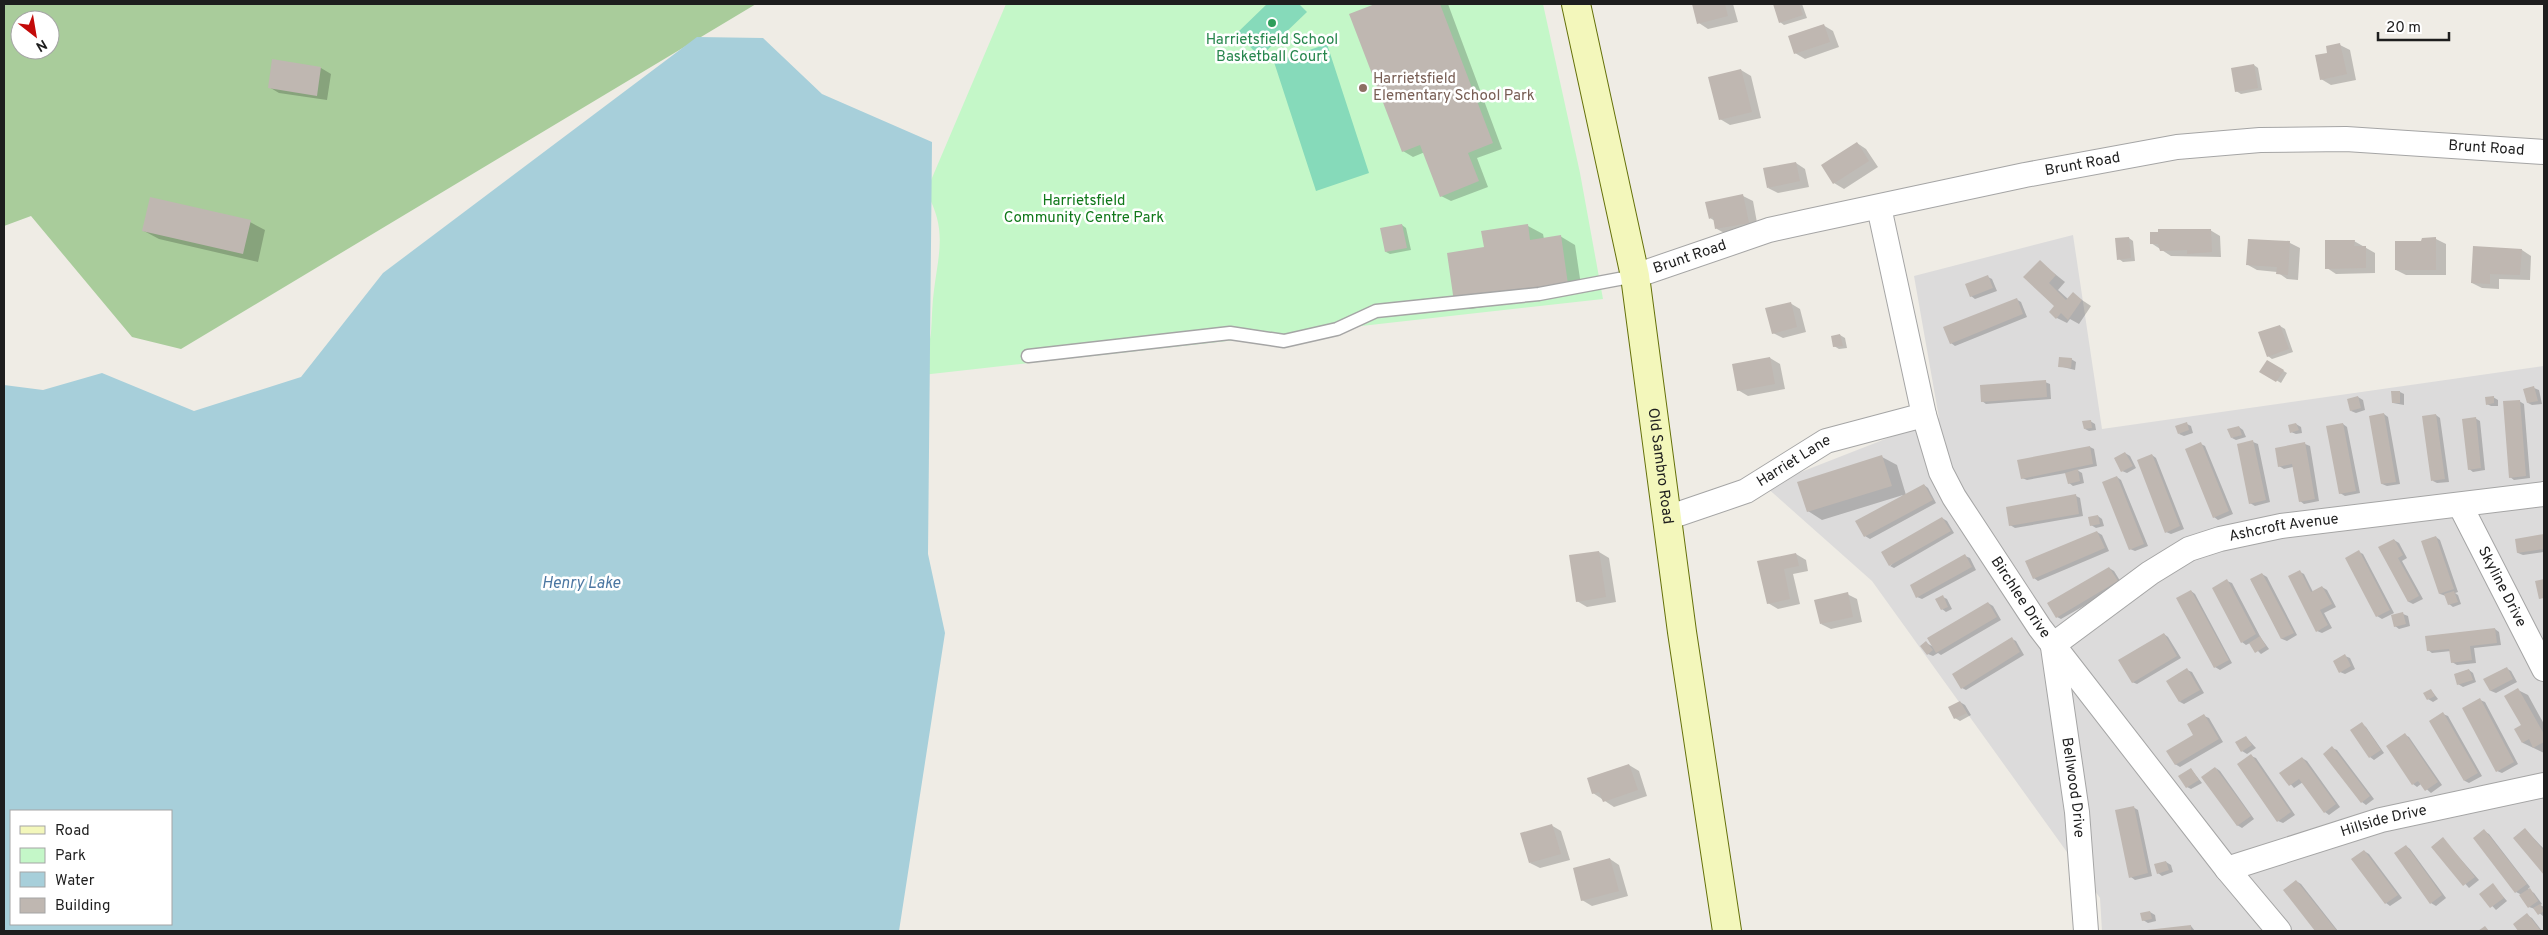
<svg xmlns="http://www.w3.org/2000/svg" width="2548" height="935" font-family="Overpass,sans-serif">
  <rect width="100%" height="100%" fill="#efece5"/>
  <path fill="#dcdbdb" d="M2073 235 2102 429 2544 366V931H2102L2100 898 1872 581 1765 486 1939 418 1914 276Z"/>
  <path fill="#a9cc9b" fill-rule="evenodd" d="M4 4H756L181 349 132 337 31 216 4 226ZM20 20H50V50H20Z"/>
  <path fill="#c4f7c8" d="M1006 4H1543L1580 173 1603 299 922 375C924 360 929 347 931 333 932 318 932 304 934 290 939 252 947 228 926 192Z"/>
  <path fill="#86daba" d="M1267 4H1299L1307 12 1260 57 1237 33Z
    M1327 44 1369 173 1316 191 1274 62Z"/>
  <path fill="#a7cfda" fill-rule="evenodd" d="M697 37 763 38 822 94 932 142 928 554 945 633 899 931H4V385L43 390 102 373 194 411 301 377 383 273ZM11 811H171V924H11Z"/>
  <path fill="#0003" d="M1379 4H1448L1502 149 1477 158 1488 187 1451 201 1441 196 1425 152 1413 157 1403 151 1351 14Z
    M1694 4H1733L1738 22 1708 29 1699 23Z
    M1778 4H1802L1807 18 1784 25 1780 22 1774 5Z
    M1823 25 1833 31 1839 47 1805 59 1795 53Z
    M2340 45 2350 50 2356 80 2331 85 2321 79 2329 54Z
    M273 61 321 68 331 74 327 100 279 93 269 87Z
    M2254 65 2258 68 2262 90 2241 94 2236 91Z
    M1741 70 1751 76 1761 118 1730 125 1720 119Z
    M1857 143 1866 149 1878 167 1844 189 1834 183Z
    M1796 163 1805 169 1809 187 1778 193 1768 188Z
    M1743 196 1753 201 1758 228 1726 234 1717 229 1715 221 1710 218Z
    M250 222 265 230 258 262 159 239 144 231Z
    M1402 225 1406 228 1411 250 1390 254 1386 252Z
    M1528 226 1543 234 1544 239 1560 236 1575 245 1582 292 1470 309 1455 301 1485 248Z
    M2210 230 2220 236 2221 257 2171 256 2151 243Z
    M2129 238 2133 241 2135 261 2123 262 2119 259Z
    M2436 239 2446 244V275H2406L2396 270 2422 242Z
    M2354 241 2375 253V273L2336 274 2327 268Z
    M2290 243 2300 248 2298 280 2287 279 2277 272 2257 270 2248 265Z
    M2522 250 2531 256 2530 280 2499 279V289L2482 288 2472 283Z
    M2040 262 2065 282 2058 290 2068 299 2073 294 2091 306 2079 324 2070 319 2067 323 2057 318 2056 306Z
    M1988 277 1992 279 1997 291 1975 299 1971 296Z
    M2016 299 2021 302 2027 317 1955 346 1951 343Z
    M1790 303 1800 309 1806 332 1783 338 1773 333Z
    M2280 326 2285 329 2293 352 2272 359 2268 356Z
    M1840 335 1845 338 1847 348 1839 349 1834 346Z
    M1770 358 1780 364 1785 389 1748 396 1738 390Z
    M2071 359 2076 362 2075 370 2059 366Z
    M2267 361 2287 373 2281 383 2261 371Z
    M2045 382 2050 384 2051 399 1986 404 1982 401Z
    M2534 388 2539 390 2542 404 2532 405 2528 403Z
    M2400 392 2404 394V405L2393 403Z
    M2358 397 2363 400 2365 410 2356 413 2351 411Z
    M2493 397 2498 400V406H2491L2487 404Z
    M2519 401 2524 404 2530 478 2514 480 2510 477Z
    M2384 414 2388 417 2400 484 2387 486 2382 484Z
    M2436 415 2440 418 2449 482 2437 483 2433 481Z
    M2475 418 2480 421 2485 470 2473 472 2469 469Z
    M2090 421 2095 424 2096 430 2089 431 2085 429Z
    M2187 424 2191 426 2193 433 2184 436 2179 434Z
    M2296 424 2301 427 2302 433 2296 434 2291 432Z
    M2343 424 2347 427 2360 493 2345 496 2340 493Z
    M2239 427 2243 430 2246 437 2236 440 2232 438Z
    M2253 442 2258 444 2270 502 2255 506 2250 503Z
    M2201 444 2205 446 2233 514 2218 520 2214 517Z
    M2305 444 2310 446 2319 501 2304 504 2300 501 2293 467 2284 469 2279 466Z
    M2090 447 2094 449 2097 466 2077 470 2082 473 2084 483 2073 486 2069 483 2066 473 2027 480 2022 478Z
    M2125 453 2130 456 2136 468 2127 473 2122 471Z
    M2152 455 2156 458 2184 529 2171 534 2166 532Z
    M1882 457 1897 465 1906 495 1924 485 1928 488 1936 503 1870 539 1865 536 1903 495 1822 520 1808 511Z
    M2117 477 2121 480 2148 546 2135 551 2130 549Z
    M2076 496 2080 498 2083 516 2015 528 2010 525Z
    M2098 516 2102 519 2104 526 2096 528 2091 525Z
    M1942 518 1947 521 1954 533 1894 568 1890 566Z
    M2097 532 2102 535 2109 551 2038 581 2034 578Z
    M2544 536V552L2523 555 2518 553 2517 540Z
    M2436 537 2440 540 2458 592 2455 593 2458 595 2461 604 2453 607 2449 604 2446 596 2440 594Z
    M2394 540 2399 543 2407 558 2402 561 2423 599 2413 604 2409 602 2380 548Z
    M1599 552 1609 558 1616 602 1587 607 1577 601Z
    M2359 552 2363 554 2394 613 2382 619 2377 616 2347 558Z
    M1796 554 1806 560 1808 571 1793 574 1800 604 1778 609 1768 603 1759 562Z
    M1965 556 1970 558 1976 570 1922 599 1917 597Z
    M2109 568 2114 571 2122 584 2061 619 2057 617Z
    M2300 572 2304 574 2313 592 2322 587 2327 590 2336 607 2324 613 2332 628 2322 633 2317 631Z
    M2262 574 2267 577 2297 635 2287 641 2282 639 2251 580Z
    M2227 581 2232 583 2261 638 2269 649 2261 654 2250 643 2246 645 2242 642Z
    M2191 591 2195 594 2232 663 2220 670 2215 667Z
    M1847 594 1857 599 1862 622 1831 629 1821 624Z
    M1943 597 1947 599 1952 609 1946 612 1942 609Z
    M1988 603 1993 606 2001 620 1941 655 1938 653 1933 656 1928 654 1926 643 1934 647Z
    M2403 614 2408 616 2410 626 2399 629 2395 626Z
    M2495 629 2499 632 2501 645 2474 648 2476 663 2457 665 2452 662 2451 651 2432 653 2428 650Z
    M2164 634 2168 637 2181 658 2137 684 2132 682Z
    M2012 639 2016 641 2024 655 1966 690 1962 688Z
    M2345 656 2350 658 2355 669 2345 674 2340 672Z
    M2506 668 2511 671 2517 682 2496 693 2491 691 2485 679Z
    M2187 670 2192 672 2204 693 2184 704 2180 702Z
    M2469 670 2473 673 2476 682 2463 687 2458 684Z
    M2431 690 2438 699 2433 702 2428 699Z
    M2518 690 2528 695 2544 724V753L2523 743Z
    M2480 700 2485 702 2518 764 2502 773 2497 771Z
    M1960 702 1965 705 1971 715 1960 721 1955 718Z
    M2443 714 2448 716 2482 776 2469 783 2465 781Z
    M2204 716 2209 718 2223 742 2180 767 2175 764 2195 736Z
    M2362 724 2366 727 2384 753 2374 760 2370 757Z
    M2405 735 2409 737 2442 785 2431 793 2421 784 2417 787 2413 784Z
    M2246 737 2256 748 2247 754 2242 751Z
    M2332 748 2337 750 2374 799 2366 805 2362 802Z
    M2251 756 2256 758 2295 815 2283 823 2278 821Z
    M2302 758 2307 761 2340 807 2329 815 2325 812 2303 782 2294 788 2281 773Z
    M1629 765 1639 771 1647 796 1614 807 1593 793Z
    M2216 768 2220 771 2254 819 2242 828 2237 825Z
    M2191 769 2202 783 2191 789 2187 787Z
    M2133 807 2138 810 2152 876 2135 880 2131 877Z
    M1551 825 1561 831 1570 860 1540 868 1530 863Z
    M2526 830 2544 849V873L2515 838Z
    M2484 831 2489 834 2530 887 2528 889 2534 893 2542 904 2540 905 2544 907V917L2535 909 2529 907 2522 895 2516 892Z
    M2443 839 2479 880 2469 888 2433 847Z
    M2406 846 2410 849 2446 898 2436 906 2431 903Z
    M2364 851 2369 854 2402 898 2390 906 2386 903 2353 860Z
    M1610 859 1619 865 1628 896 1592 906 1582 900Z
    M2166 862 2171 865 2173 872 2162 876 2158 873Z
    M2296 881 2301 884 2338 931H2317L2285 890Z
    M2493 885 2507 901 2496 910 2481 894Z
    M2150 912 2155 915 2156 921 2148 923 2143 920Z
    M2527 915 2532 918 2542 931H2520L2515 925Z
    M2191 926 2195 931H2147Z"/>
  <path fill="#bfb7b1" d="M1375 4H1440L1493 143 1468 153 1479 181 1440 197 1420 145 1402 152 1349 14Z
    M1692 4H1725L1728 16 1697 24Z
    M1773 4H1799L1803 15 1779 23Z
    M1824 24 1830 42 1794 54 1788 36Z
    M2340 43 2347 74 2320 80 2315 55 2327 53 2326 46Z
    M272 59 321 67 317 96 268 88Z
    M2254 64 2258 88 2235 92 2231 68Z
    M1741 69 1752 112 1719 120 1708 77Z
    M1857 142 1869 161 1833 184 1821 165Z
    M1796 162 1800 181 1767 188 1763 168Z
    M1743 194 1749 223 1715 229 1713 217 1709 219 1705 202Z
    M150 197 251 220 243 254 142 231Z
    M1402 224 1407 248 1385 252 1380 228Z
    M1528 224 1530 240 1561 235 1568 284 1454 302 1447 253 1484 247 1481 231Z
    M2158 229H2211L2212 252 2187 254V250L2160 251 2158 244H2150V232H2158Z
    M2129 237 2131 258 2117 260 2115 238Z
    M2436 237V270H2395V241H2421L2422 238Z
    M2248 239 2290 241 2288 275 2276 274 2277 267 2246 265Z
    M2325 240H2355L2354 246H2366V268L2325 269Z
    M2473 246 2522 249 2520 275 2490 274V284L2471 283Z
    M2040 260 2056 275 2049 283 2066 300 2073 292 2082 300 2068 320 2061 313 2056 319 2049 312 2054 306 2023 277Z
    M1988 275 1993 288 1970 297 1965 284Z
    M2017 298 2023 314 1950 344 1943 327Z
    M1791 302 1797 327 1772 334 1765 308Z
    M2280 325 2289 349 2267 357 2258 332Z
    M1840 334 1843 346 1833 347 1831 336Z
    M1770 357 1775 384 1737 391 1732 364Z
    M2059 357 2072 358 2071 368 2058 367Z
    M2267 360 2284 370 2276 382 2259 372Z
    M2046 380 2047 397 1981 402 1980 385Z
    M2534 386 2538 401 2527 403 2523 389Z
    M2391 391H2400V403H2392Z
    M2358 396 2361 408 2350 411 2347 399Z
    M2494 396V403L2486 405 2485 397Z
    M2520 400 2526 476 2509 478 2503 401Z
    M2384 413 2396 482 2381 484 2369 416Z
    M2436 414 2445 479 2431 481 2422 416Z
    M2476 417 2481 468 2468 470 2462 419Z
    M2091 420 2092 428 2084 429 2082 421Z
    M2187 422 2189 430 2178 434 2175 426Z
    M2296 423 2299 430 2290 433 2288 425Z
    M2343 423 2356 491 2339 494 2326 426Z
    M2239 426 2242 435 2231 438 2227 429Z
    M2253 440 2266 500 2249 504 2237 444Z
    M2201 442 2229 511 2213 518 2185 449Z
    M2305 442 2315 499 2299 502 2292 464 2278 467 2275 448Z
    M2090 446 2093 464 2021 479 2017 460Z
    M2125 452 2133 466 2121 472 2114 458Z
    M2152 454 2180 526 2165 533 2137 460Z
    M1882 455 1892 486 1807 512 1797 482Z
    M2078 469 2080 481 2068 484 2065 473Z
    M2117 476 2144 544 2129 550 2102 482Z
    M1924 484 1933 500 1864 537 1855 521Z
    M2076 494 2079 514 2009 526 2006 507Z
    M2098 515 2100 524 2090 526 2088 517Z
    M1942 517 1951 531 1889 566 1881 552Z
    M2097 531 2105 548 2033 579 2025 561Z
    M2544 534V549L2517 553 2515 539Z
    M2436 536 2454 589 2439 594 2421 541Z
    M2394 539 2403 555 2398 558 2419 596 2408 602 2378 547Z
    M2359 550 2390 610 2376 617 2345 558Z
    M1599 551 1606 597 1576 602 1569 555Z
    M1796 553 1799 566 1784 569 1790 599 1767 604 1757 561Z
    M1965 554 1972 567 1916 598 1910 585Z
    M2109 567 2118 581 2056 618 2047 603Z
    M2300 570 2311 592 2322 586 2332 604 2320 610 2328 625 2316 632 2288 576Z
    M2262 573 2294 633 2281 639 2250 579Z
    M2227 579 2256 634 2241 643 2212 588Z
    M2544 579V598L2539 599 2535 581Z
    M2191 590 2229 660 2214 668 2176 598Z
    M2454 591 2458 602 2448 605 2444 594Z
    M1848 592 1853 617 1820 624 1814 600Z
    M1943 595 1948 607 1941 610 1935 599Z
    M1988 602 1997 617 1936 653 1927 638Z
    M2403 612 2406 624 2394 627 2391 615Z
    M2495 628 2497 643 2470 646 2472 660 2451 663 2449 649 2427 651 2425 636Z
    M2164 633 2177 656 2132 683 2118 660Z
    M2260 636 2266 646 2255 653 2249 643Z
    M2012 637 2020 652 1961 689 1952 674Z
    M1926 641 1933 650 1927 655 1920 646Z
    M2345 654 2351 666 2339 673 2333 661Z
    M2507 667 2513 679 2490 691 2483 679Z
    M2187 668 2200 690 2179 702 2166 681Z
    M2469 669 2473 680 2457 685 2454 674Z
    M2518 688 2544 734V742L2533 748 2529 739 2522 743 2514 729 2521 725 2504 696Z
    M2431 689 2435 696 2427 700 2423 693Z
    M2480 698 2514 762 2496 772 2462 708Z
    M1960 701 1967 713 1954 719 1948 707Z
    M2443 712 2478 773 2464 781 2429 721Z
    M2204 714 2219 739 2175 765 2166 751 2193 735 2187 724Z
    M2362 722 2381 750 2369 758 2350 730Z
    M2405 733 2438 782 2425 791 2418 781 2412 785 2386 746Z
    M2246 736 2252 745 2241 752 2235 742Z
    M2332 746 2370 796 2361 803 2323 754Z
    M2251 754 2291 812 2277 822 2237 764Z
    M2302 757 2336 804 2324 813 2299 779 2289 786 2279 773Z
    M1629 764 1638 790 1603 802 1599 792 1592 794 1587 778Z
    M2215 767 2251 816 2237 826 2201 777Z
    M2191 768 2199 780 2186 788 2178 776Z
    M2134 806 2148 873 2129 878 2115 810Z
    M1552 824 1561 854 1529 863 1520 833Z
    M2525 828 2544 851V875L2513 838Z
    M2484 829 2527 884 2515 893 2473 838Z
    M2443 837 2475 877 2463 886 2431 847Z
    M2406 845 2442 895 2430 904 2394 853Z
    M2364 850 2398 895 2385 904 2351 859Z
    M1610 858 1619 891 1581 901 1573 868Z
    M2166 861 2169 870 2157 874 2154 864Z
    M2296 880 2337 931H2315L2283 890Z
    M2493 883 2504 898 2490 908 2479 894Z
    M2530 888 2538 901 2528 908 2519 895Z
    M2540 904 2544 911 2538 915 2533 908Z
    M2150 911 2152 919 2142 921 2140 913Z
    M2527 913 2541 931H2518L2513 924Z
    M2191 925V931H2147V930Z
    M2485 926 2489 931H2478Z"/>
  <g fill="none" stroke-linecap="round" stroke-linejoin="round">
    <defs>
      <path id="lane" d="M1028 356 1230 333 1284 341 1337 329 1376 311 1539 294 1635 276"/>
      <g id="street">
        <path id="s1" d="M1879 207 1924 415 1941 472 1954 497 2040 628 2227 869 2279 931"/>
        <path id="s2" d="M1635 276 1769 230 1805 222 2025 175 2177 147 2260 140 2346 139 2544 152"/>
        <path id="s3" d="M2460 505 2544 669"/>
        <path id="s4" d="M1667 518 1746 491 1826 441 1924 415"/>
        <path id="s5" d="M2053 645 2150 573 2189 549 2220 539 2281 526 2544 494"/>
        <path id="s6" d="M2053 647 2077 812 2086 931"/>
        <path id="s7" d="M2227 869 2381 820 2544 785"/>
      </g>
      <g id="secondary">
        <path id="s8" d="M1576 4 1635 276 1682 632 1727 931"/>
      </g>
    </defs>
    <use href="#lane" stroke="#a5a5a5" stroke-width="15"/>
    <use href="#street" stroke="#a5a5a5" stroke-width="26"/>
    <use href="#secondary" stroke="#65710a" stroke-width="30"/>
    <use href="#lane" stroke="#fff" stroke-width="12"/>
    <use href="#street" stroke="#fff" stroke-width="24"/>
    <use href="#secondary" stroke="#f3f7bb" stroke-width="28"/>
  </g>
  <circle fill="#2e9e5b" stroke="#fff" stroke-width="2" cx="1272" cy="23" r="5"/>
  <circle fill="#8d6e63" stroke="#fff" stroke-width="2" cx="1363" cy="88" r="5"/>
  <g text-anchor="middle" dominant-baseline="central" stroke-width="5" stroke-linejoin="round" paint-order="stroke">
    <g font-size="15" fill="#27864d" stroke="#fff">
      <text x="1272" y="40">Harrietsfield School<tspan x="1272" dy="17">Basketball Court</tspan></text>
    </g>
    <g font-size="15" fill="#785e54" stroke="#fff" text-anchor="start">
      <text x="1373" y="79">Harrietsfield<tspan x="1373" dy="17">Elementary School Park</tspan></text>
    </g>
    <g font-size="15" fill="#1e1e1e" stroke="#fff">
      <text stroke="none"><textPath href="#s2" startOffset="868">Brunt Road</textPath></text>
      <text stroke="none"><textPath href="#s2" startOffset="462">Brunt Road</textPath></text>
      <text stroke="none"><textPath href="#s2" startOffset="58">Brunt Road</textPath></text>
      <text stroke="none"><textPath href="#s4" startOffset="140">Harriet Lane</textPath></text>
      <text stroke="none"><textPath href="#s8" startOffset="470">Old Sambro Road</textPath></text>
      <text stroke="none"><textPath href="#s5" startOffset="264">Ashcroft Avenue</textPath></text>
      <text stroke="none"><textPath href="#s3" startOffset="92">Skyline Drive</textPath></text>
      <text stroke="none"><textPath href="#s1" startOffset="421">Birchlee Drive</textPath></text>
      <text stroke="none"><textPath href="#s6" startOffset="142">Bellwood Drive</textPath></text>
      <text stroke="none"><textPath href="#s7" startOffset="164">Hillside Drive</textPath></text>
    </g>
    <g font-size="15" fill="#10781a" stroke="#fff">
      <text x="1084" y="201">Harrietsfield<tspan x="1084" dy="17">Community Centre Park</tspan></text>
    </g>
    <g font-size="16" font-style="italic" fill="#4c77a2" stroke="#fff">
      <text x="581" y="584">Henry Lake</text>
    </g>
  </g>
  <rect width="2548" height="935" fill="none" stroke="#1e1e1e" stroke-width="10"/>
  <rect x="10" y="810" width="162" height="115" fill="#ffffff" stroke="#a5a5a5"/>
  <rect x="20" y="826" width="25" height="8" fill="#f3f7bb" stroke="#a5a5a5"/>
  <text x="55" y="835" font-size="15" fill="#1e1e1e">Road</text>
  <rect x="20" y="848" width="25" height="15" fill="#c4f7c8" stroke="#a5a5a5"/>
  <text x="55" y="860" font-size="15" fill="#1e1e1e">Park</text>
  <rect x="20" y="872" width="25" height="15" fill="#a7cfda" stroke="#a5a5a5"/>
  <text x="55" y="885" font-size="15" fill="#1e1e1e">Water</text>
  <rect x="20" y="898" width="25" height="15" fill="#bfb7b1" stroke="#a5a5a5"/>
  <text x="55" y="910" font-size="15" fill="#1e1e1e">Building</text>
  <g transform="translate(35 35) rotate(149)"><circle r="24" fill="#ffffff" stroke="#a5a5a5"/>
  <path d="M0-4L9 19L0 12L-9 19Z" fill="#c30a09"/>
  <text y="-8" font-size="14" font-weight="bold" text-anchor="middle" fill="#1e1e1e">N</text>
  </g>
  <path d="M2378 32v8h71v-8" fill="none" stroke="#1e1e1e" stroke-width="2.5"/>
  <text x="2386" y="32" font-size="15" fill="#1e1e1e" stroke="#ffffff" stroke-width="4" paint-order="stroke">20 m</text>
</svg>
